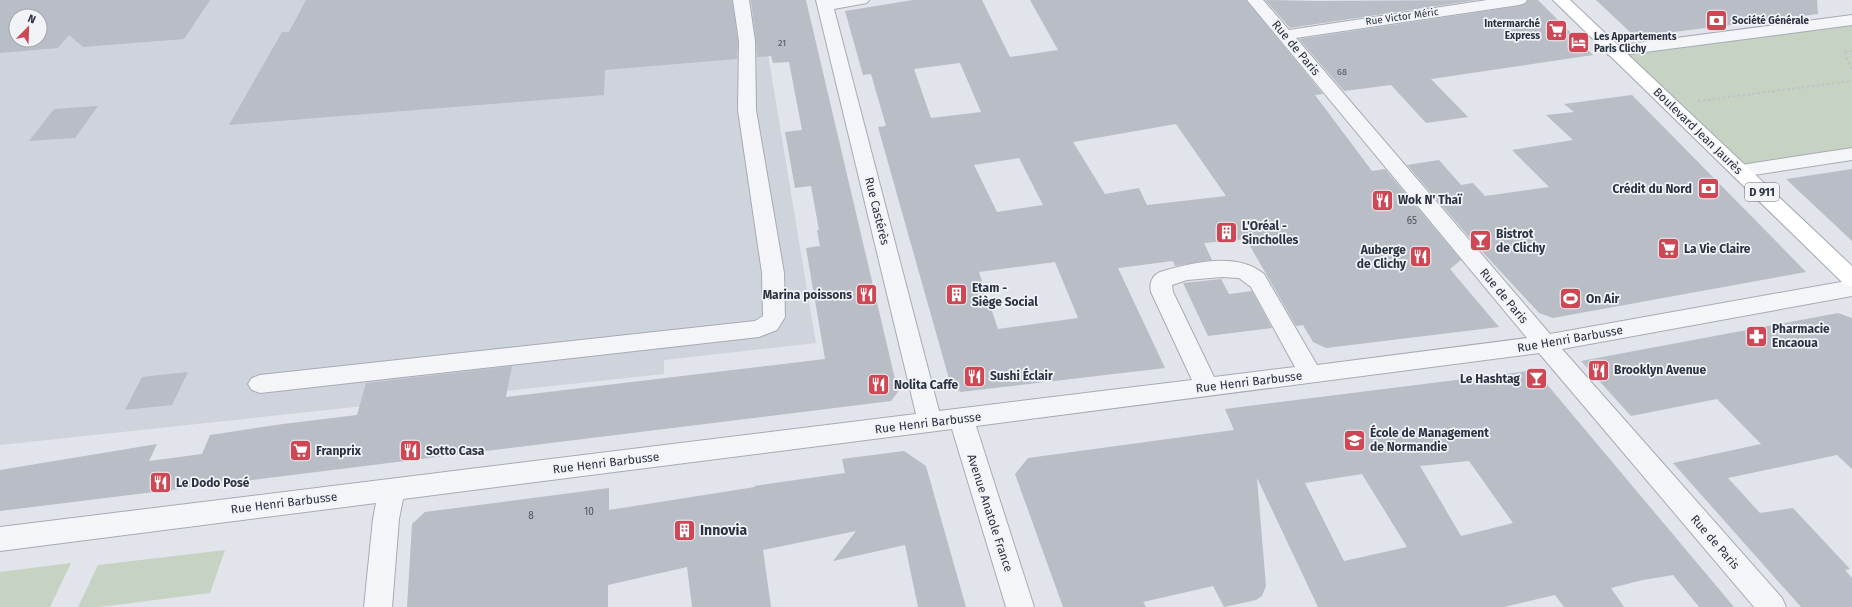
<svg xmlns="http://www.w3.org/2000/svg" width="1852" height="607" font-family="'Fira Sans',sans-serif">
  <rect width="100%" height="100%" fill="#e1e4ea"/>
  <path fill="#cfd3dc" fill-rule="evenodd" d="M0 0H759L816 343 664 360V374L0 445ZM16 16H40V40H16Z"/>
  <path fill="#c6d3c2" d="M1852 20V154L1741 171 1614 51Z
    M225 550 210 593 99 607H78L98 565Z
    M71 563 50 607H0V572Z"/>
  <path fill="#b8bdc6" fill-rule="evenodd" d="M0 0H210L184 39 83 47 69 35 58 48 0 53ZM16 16H40V40H16Z
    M306 0H732L738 41 737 59 605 70 604 95 229 125 282 32H289Z
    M751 0H806L898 392 891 401 0 511V470L157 444 149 461 202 454 210 435 283 424 357 415 366 383 512 366 506 397 825 359 806 248 820 246 817 230H819L811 186 795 188 785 132 802 130 789 62 773 63 771 56 757 57 756 41Z
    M913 0H982L1010 57 1058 50 1030 0H1246L1323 94 1315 95 1372 171 1385 169 1461 260 1450 269 1499 327 1326 348 1313 342 1303 325 1296 326 1246 239 1204 243 1212 260 1175 266 1173 261 1118 268 1165 368 961 392 951 386 878 127 886 126 871 74 863 75 845 11ZM960 63 981 112 931 118 914 69ZM1176 124 1226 196 1147 205 1139 188 1105 194 1073 142ZM1019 158 1043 205 997 212 974 165ZM1055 262 1078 318 998 329 979 272Z
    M1265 0 1316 1 1477 0 1290 28Z
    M1528 0H1538L1593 55 1431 79 1468 117 1426 123 1391 85 1344 91 1299 39 1519 6 1525 4Z
    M1596 0H1817L1818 14 1642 36 1631 33Z
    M1632 95 1767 232 1806 272 1553 318 1539 313 1477 246 1407 165 1439 160 1461 185 1473 183 1485 196 1549 187 1512 150 1573 140 1546 115 1574 112 1564 104Z
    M98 106 75 138 29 141 54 109Z
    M1852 169V241L1786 179Z
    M1221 279 1229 294 1252 291 1272 328 1208 336 1183 283Z
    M1838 313 1852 318V469L1837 455 1728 478 1760 513 1793 508 1850 569 1845 570 1852 578V607H1801L1673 463 1761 444 1717 399 1631 416 1581 361Z
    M1527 371 1540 376 1734 607H1699L1673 575 1643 580 1611 588 1624 607H1564L1555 595 1504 607H1318L1257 478 1266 586 1262 596 1256 600 1224 607 1213 586 1143 602 1146 607H1063L1015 474 1028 458 1234 430 1225 409ZM1469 461 1513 523 1461 536 1420 466ZM1362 474 1407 547 1344 561 1305 483Z
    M188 372 172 405 125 410 142 377Z
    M904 451 926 466 966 607H918L905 545 833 561 856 531 763 550 771 607H692L687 567 608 585V607H407L412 524 425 512 609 488V510L755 487 754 486 845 473 842 459Z"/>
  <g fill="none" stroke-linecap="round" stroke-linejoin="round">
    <defs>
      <path id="minor" d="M733 0H749L755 41 756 110 784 273 785 317 777 330 759 337 260 393 252 390 248 384 252 378 260 375 755 321 763 316 762 273 738 110 739 41Z
        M816 0H869L867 3 834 9 939 411 1192 380 1151 292C1149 283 1152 276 1160 272 1190 263 1237 251 1264 274L1317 365 1527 338 1247 0H1263L1289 30 1487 0H1527L1525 3 1519 5 1296 38 1550 334 1852 280V296L1562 349 1782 598 1786 607H1754L1539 353 976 426 1034 607H1006L952 429 403 499 399 519 392 607H364L373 519 376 503 0 551V527L916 414ZM1222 277 1239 278 1251 287 1295 367 1214 377 1173 292 1172 285 1187 280Z
        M1852 15V25L1614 56 1608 55 1606 51 1608 47 1614 46Z
        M1852 148V160L1741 177 1734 175 1731 171 1734 167 1741 165Z"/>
      <path id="major" d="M1553 0H1570L1852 266V287L1844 284Z"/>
    </defs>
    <use href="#minor" stroke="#a6abb4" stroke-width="2"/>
    <use href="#major" stroke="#a0a8b5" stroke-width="2"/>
    <path stroke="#bfc2c8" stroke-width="2" stroke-dasharray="2.5 2.5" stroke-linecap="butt" d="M1852 51H1844L1852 70
      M1698 101 1852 81"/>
    <use href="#minor" fill="#f4f5f8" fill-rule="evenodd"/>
    <use href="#major" fill="#fff" fill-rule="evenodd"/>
  </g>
  <defs>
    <symbol id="bank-square" viewBox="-11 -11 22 22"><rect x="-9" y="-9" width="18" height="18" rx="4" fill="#cd4854" stroke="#f1f3f7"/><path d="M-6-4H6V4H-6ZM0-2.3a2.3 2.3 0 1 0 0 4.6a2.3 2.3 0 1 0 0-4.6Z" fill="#fff"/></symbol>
    <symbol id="supermarket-square" viewBox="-11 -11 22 22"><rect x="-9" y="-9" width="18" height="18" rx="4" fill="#cd4854" stroke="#f1f3f7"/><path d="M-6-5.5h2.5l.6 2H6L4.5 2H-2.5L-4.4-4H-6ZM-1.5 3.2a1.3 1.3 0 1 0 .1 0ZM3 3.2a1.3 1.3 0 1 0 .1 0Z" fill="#fff"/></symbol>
    <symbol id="hotel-square" viewBox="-11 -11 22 22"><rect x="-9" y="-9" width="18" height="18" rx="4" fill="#cd4854" stroke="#f1f3f7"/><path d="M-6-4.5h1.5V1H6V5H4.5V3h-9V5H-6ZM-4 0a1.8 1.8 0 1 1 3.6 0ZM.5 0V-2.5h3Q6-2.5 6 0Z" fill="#fff"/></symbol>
    <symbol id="restaurant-square" viewBox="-11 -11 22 22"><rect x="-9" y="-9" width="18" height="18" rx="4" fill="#cd4854" stroke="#f1f3f7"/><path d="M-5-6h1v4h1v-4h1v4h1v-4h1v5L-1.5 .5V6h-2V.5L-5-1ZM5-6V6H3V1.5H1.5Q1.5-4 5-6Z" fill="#fff"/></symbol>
    <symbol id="building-square" viewBox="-11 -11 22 22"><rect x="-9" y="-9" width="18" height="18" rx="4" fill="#cd4854" stroke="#f1f3f7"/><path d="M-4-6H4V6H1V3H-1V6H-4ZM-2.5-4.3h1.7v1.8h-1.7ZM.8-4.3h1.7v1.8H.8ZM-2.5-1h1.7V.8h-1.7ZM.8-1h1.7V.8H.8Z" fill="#fff"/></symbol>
    <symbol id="bar-square" viewBox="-11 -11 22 22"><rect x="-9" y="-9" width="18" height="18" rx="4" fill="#cd4854" stroke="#f1f3f7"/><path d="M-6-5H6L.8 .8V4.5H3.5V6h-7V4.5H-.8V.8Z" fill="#fff"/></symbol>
    <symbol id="stadium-square" viewBox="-11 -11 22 22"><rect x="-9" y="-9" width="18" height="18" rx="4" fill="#cd4854" stroke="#f1f3f7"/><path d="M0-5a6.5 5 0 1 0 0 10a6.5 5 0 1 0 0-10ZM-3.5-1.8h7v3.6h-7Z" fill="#fff"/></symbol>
    <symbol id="pharmacy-square" viewBox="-11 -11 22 22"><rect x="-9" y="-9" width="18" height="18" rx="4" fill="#cd4854" stroke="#f1f3f7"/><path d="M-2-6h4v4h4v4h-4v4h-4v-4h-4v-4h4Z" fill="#fff"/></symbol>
    <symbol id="university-square" viewBox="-11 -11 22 22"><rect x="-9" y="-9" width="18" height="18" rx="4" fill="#cd4854" stroke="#f1f3f7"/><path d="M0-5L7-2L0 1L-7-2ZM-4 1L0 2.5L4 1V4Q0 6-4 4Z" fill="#fff"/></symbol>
  </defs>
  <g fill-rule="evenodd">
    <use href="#bank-square" x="1704" y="8" width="25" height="25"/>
    <use href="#supermarket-square" x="1544" y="18" width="25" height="25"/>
    <use href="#hotel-square" x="1566" y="30" width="25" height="25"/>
    <use href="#bank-square" x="1696" y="176" width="25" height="25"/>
    <use href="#restaurant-square" x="1370" y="188" width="25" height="25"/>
    <use href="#building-square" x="1214" y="220" width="25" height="25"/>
    <use href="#bar-square" x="1468" y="228" width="25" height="25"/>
    <use href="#supermarket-square" x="1656" y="236" width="25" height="25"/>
    <use href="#restaurant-square" x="1408" y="244" width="25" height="25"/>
    <use href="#restaurant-square" x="854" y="282" width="25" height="25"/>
    <use href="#building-square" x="944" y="282" width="25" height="25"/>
    <use href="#stadium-square" x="1558" y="286" width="25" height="25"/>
    <use href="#pharmacy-square" x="1744" y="324" width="25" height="25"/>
    <use href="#restaurant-square" x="1586" y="358" width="25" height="25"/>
    <use href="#restaurant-square" x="962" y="364" width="25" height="25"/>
    <use href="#bar-square" x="1524" y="366" width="25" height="25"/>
    <use href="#restaurant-square" x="866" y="372" width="25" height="25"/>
    <use href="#university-square" x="1342" y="428" width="25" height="25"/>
    <use href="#supermarket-square" x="288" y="438" width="25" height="25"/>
    <use href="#restaurant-square" x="398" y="438" width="25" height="25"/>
    <use href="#restaurant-square" x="148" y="470" width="25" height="25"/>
    <use href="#building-square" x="672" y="518" width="25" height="25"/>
  </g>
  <g text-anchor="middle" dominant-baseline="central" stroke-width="3.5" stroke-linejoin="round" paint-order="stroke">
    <g font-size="9" fill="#4e5462">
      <text x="782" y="43">21</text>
      <text x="1342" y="72">68</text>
    </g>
    <g font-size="10" fill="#2a3141" stroke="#f1f3f7">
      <text transform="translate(1402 17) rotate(-8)">Rue Victor Méric</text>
    </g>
    <g font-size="10" font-weight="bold" fill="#2a3141" stroke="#f1f3f7" text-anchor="start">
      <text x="1732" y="21">Société Générale</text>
      <text x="1540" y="24" text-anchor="end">Intermarché<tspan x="1540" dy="12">Express</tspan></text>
      <text x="1594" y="37">Les Appartements<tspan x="1594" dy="12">Paris Clichy</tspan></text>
    </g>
    <g font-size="10" fill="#4e5462">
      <text x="1412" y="221">65</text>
      <text x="589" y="512">10</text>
      <text x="531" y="516">8</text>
    </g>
    <rect fill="#f1f3f7" stroke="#666b78" stroke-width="1" x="1745" y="183" width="34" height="18" rx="3"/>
    <g font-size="11" font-weight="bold" fill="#2a3141">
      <text x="1762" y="192">D 911</text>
    </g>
    <g font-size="12" fill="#2a3141" stroke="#f1f3f7">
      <text transform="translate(1296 48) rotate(50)">Rue de Paris</text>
      <text transform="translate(1698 131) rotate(44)">Boulevard Jean Jaurès</text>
      <text transform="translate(877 211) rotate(76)">Rue Castérès</text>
      <text transform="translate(1504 296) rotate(50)">Rue de Paris</text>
      <text transform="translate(1570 339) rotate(-10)">Rue Henri Barbusse</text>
      <text transform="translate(1249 382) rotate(-7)">Rue Henri Barbusse</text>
      <text transform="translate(928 423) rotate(-7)">Rue Henri Barbusse</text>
      <text transform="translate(606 463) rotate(-7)">Rue Henri Barbusse</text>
      <text transform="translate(284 503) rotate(-7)">Rue Henri Barbusse</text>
      <text transform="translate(990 513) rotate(72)">Avenue Anatole France</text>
      <text transform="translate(1715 542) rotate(49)">Rue de Paris</text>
    </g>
    <g font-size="12" font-weight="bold" fill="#2a3141" stroke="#f1f3f7" text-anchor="start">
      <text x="1692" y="189" text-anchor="end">Crédit du Nord</text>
      <text x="1398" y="200">Wok N' Thaï</text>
      <text x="1242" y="226">L'Oréal -<tspan x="1242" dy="14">Sincholles</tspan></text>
      <text x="1496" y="234">Bistrot<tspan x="1496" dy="14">de Clichy</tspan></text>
      <text x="1684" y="249">La Vie Claire</text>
      <text x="1406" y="250" text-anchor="end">Auberge<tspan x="1406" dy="14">de Clichy</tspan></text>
      <text x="972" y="288">Etam -<tspan x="972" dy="14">Siège Social</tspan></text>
      <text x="852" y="295" text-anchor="end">Marina poissons</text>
      <text x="1586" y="299">On Air</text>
      <text x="1772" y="329">Pharmacie<tspan x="1772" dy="14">Encaoua</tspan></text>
      <text x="1614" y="370">Brooklyn Avenue</text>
      <text x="990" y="376">Sushi Éclair</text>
      <text x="1520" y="379" text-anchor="end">Le Hashtag</text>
      <text x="894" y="385">Nolita Caffe</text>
      <text x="1370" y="433">École de Management<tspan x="1370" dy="14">de Normandie</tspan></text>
      <text x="316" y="451">Franprix</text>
      <text x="426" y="451">Sotto Casa</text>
      <text x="176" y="483">Le Dodo Posé</text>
    </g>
    <g font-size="14" font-weight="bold" fill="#2a3141" stroke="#f1f3f7" text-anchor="start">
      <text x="700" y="530">Innovia</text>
    </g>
  </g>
  <g transform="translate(28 28) rotate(23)"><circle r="19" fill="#f1f3f7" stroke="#a1a5ae"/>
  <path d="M0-3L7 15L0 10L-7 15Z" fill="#cd4854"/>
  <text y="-6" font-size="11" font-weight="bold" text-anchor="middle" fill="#2a3141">N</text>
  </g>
</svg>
